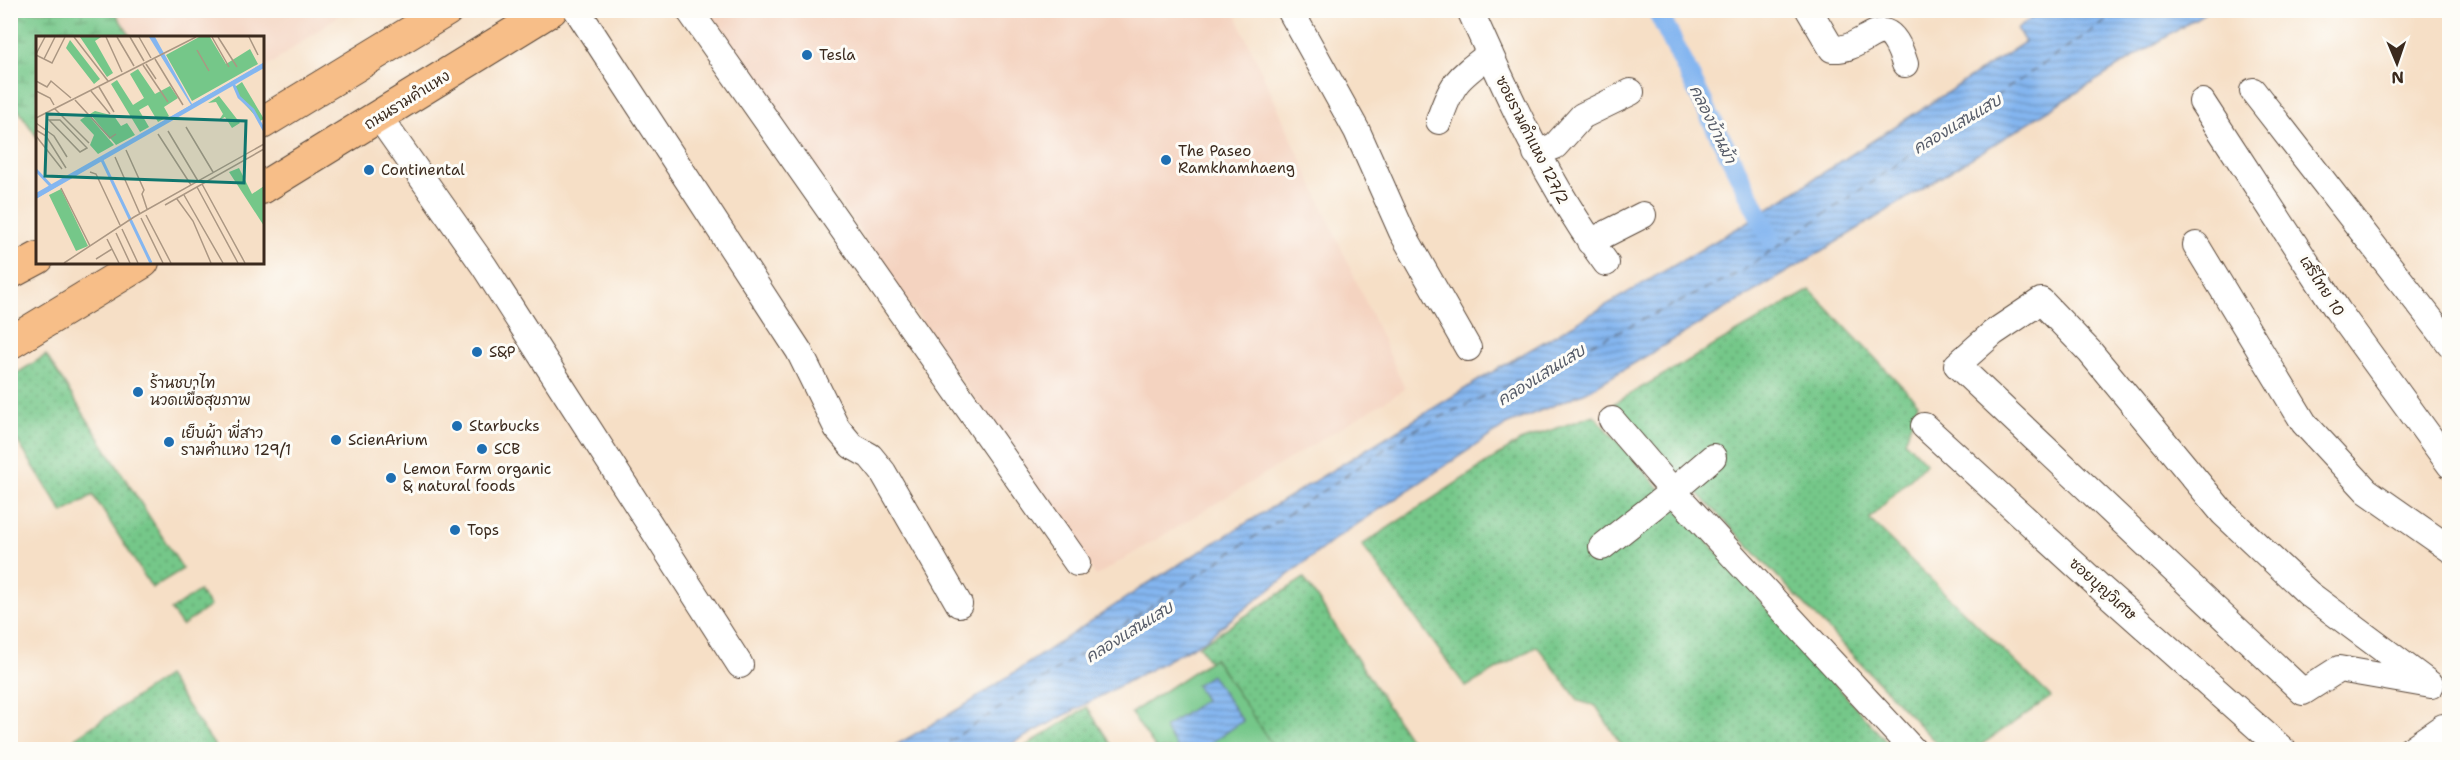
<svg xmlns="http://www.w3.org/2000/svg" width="2460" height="760" font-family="'Shantell Sans','Playpen Sans Thai',sans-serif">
  <defs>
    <pattern id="grass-dots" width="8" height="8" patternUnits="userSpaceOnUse" patternTransform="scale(1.5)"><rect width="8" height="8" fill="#75c789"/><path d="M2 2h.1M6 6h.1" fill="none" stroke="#61a26f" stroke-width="1.8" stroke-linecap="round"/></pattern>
    <pattern id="wetland-marsh" width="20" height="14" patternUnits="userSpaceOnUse" patternTransform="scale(1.5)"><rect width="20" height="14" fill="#75c789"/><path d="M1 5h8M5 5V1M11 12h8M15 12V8" fill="none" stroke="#61a26f"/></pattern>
    <pattern id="water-rules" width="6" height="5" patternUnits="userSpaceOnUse" patternTransform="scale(1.5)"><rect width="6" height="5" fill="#84b6f0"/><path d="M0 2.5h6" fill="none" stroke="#6d94c2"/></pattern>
  </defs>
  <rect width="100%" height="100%" fill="#fdfcf7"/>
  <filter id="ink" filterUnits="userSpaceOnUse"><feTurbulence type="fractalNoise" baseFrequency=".0167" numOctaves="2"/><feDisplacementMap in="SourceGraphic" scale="12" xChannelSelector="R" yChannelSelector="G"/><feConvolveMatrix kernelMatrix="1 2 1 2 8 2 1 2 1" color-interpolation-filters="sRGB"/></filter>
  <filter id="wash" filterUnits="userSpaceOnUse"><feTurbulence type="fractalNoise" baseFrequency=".008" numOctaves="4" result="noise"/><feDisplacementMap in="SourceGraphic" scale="24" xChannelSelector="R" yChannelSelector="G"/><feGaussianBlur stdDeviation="1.35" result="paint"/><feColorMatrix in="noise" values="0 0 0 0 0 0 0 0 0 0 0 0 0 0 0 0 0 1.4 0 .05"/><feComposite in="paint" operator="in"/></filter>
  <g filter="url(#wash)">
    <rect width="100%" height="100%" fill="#f6dfc6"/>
    <path fill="#f4d3c0" d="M114 11H345L263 70 262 38 131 37Z
      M709 11H1234L1405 389 1096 576Z"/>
    <path fill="url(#grass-dots)" stroke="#587854" stroke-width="1.5" d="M1810 290 1918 403 1905 441 1926 463 1869 519 2051 697 1975 749H1942L1613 404Z
      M46 355 183 569 152 588 93 495 63 513 11 431V377Z
      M1594 415 1893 749H1624L1596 706 1579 701 1537 646 1466 687 1362 545 1520 441Z
      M1304 578 1416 749H1266L1199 646Z
      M199 591 210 606 182 626 171 610Z
      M167 676 217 749H82L75 738Z
      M1087 707 1114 749H1021Z"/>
    <path fill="url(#wetland-marsh)" stroke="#587854" stroke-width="1.5" d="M10 11H114L131 37 38 38 37 137 11 99Z"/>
    <path fill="#75c789" stroke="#587854" stroke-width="1.5" d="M1214 658 1273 746 1268 750 1156 749 1131 713Z"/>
    <path fill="url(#water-rules)" stroke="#607087" stroke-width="1.5" d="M2043 10 2208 11 1822 251 1586 392 1508 424 1335 539 1203 641 1002 749H889L967 704 1147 584 1300 490 1494 371 1746 223 2025 42 2017 29Z
      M1211 675 1243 721 1202 749H1178L1164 728 1205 700 1196 685Z"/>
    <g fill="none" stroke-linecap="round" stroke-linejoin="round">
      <path stroke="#84b6f0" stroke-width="20" d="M1657 10 1770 237"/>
      <path stroke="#555b68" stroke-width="1.5" stroke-dasharray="8 6" stroke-linecap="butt" d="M937 750 1412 431 1739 273 2122 10"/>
    </g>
  </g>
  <g filter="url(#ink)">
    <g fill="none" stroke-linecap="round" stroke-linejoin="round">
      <defs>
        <path id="minor" d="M577 10 799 351 837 428 852 446 870 456 883 472 959 604
          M689 10 1077 563
          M1290 10 1357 131 1402 232 1468 348
          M1470 10C1510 100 1547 183 1606 263
          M1809 10 1832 49C1868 52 1885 0 1905 64
          M2253 91 2450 344
          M2202 102 2338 311 2450 465
          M379 117 484 266 740 665
          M1439 121C1452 82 1457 79 1490 54
          M1536 153 1555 146 1582 116 1631 92
          M1590 242 1643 215
          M2196 245 2304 423 2367 491 2450 549
          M2041 301 2090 352 2223 513 2309 594 2431 685 2339 669 2303 692 1957 365 1993 333Z
          M1612 420 1673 491 1713 457
          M1924 426 2102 589 2283 750
          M1602 547 1673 491 1913 750
          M2410 750 2443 727 2450 736"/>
        <path id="major" d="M262 123 447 10
          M262 188 551 10
          M10 273 38 258
          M10 343 143 262"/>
      </defs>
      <use href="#minor" stroke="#574537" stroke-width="28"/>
      <use href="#major" stroke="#574537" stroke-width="34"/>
      <use href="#minor" stroke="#fff" stroke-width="26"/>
      <use href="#major" stroke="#f7be88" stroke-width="32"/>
    </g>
  </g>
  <g fill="#1f6fb2" stroke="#fdfcf7" stroke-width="2">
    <circle cx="807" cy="55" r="6"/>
    <circle cx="1166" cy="160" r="6"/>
    <circle cx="369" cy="170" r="6"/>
    <circle cx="477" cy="352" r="6"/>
    <circle cx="138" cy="392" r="6"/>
    <circle cx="457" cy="426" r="6"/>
    <circle cx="336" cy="440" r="6"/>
    <circle cx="169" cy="442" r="6"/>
    <circle cx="482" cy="449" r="6"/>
    <circle cx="391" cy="478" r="6"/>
    <circle cx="455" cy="530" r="6"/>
  </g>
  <g text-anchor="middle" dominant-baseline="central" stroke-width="6" stroke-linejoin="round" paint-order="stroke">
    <g font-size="15" fill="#3b2a1e" stroke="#fdfcf7" text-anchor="start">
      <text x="819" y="55">Tesla</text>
      <text x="1178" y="151">The Paseo<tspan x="1178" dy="17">Ramkhamhaeng</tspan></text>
      <text x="381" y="170">Continental</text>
      <text x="489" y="352">S&amp;P</text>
      <text x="150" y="383">ร้านชบาไท<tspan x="150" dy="17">นวดเพื่อสุขภาพ</tspan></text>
      <text x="469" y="426">Starbucks</text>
      <text x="181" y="433">เย็บผ้า พี่สาว<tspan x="181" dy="17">รามคำแหง 129/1</tspan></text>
      <text x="348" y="440">ScienArium</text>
      <text x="494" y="449">SCB</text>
      <text x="403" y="469">Lemon Farm organic<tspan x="403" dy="17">&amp; natural foods</tspan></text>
      <text x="467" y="530">Tops</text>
    </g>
    <g font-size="15" fill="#3b2a1e" stroke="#fdfcf7">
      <text transform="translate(407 100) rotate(-32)">ถนนรามคำแหง</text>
      <text transform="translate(1532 140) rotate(63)">ซอยรามคำแหง 127/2</text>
      <text transform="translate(2322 286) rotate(57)">เสรีไทย 10</text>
      <text transform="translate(2103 589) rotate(42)">ซอยบุญวิเศษ</text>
    </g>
    <g font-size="16" font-style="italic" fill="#555b68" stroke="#fdfcf7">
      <text transform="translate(1713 124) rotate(64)">คลองบ้านม้า</text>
      <text transform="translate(1957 124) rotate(-31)">คลองแสนแสบ</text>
      <text transform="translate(1541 375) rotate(-32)">คลองแสนแสบ</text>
      <text transform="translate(1129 632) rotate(-32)">คลองแสนแสบ</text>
    </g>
  </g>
  <g transform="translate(36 36)">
    <rect width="228" height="228" fill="#f6dfc6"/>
    <path d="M44 1H65L59 5 77 37 71 41ZM163 1H174L190 28 214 13 222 28 156 65 130 19ZM34 4 64 43 58 48 30 12ZM102 33 119 58 134 50 142 62 128 71 133 80 122 86 112 69 103 74 113 91 104 96 75 48 81 44 97 69 108 62 94 38ZM206 46 228 83 224 85 203 62 199 51ZM183 60 204 87 196 92 189 81 183 84 187 78 180 66 172 67ZM59 75 78 80 85 90 91 87 99 99 80 109 54 78ZM52 79 78 109 62 118 54 109 58 99 44 84ZM25 153 52 210 40 215 13 159Z" fill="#75c789"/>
    <path d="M203 132 216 158 228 150V190L193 136Z" fill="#75c789"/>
    <path d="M113 1H119L156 68 228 27V32L0 163V157L155 69Z" fill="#84b6f0"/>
    <path fill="none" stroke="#84b6f0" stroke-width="3" d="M197 47 203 61 217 74 228 94M65 122 115 227M0 134 15 150M0 161 228 28"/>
    <path fill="none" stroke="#ab9783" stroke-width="1.5" d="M38 1 72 45M70 1 86 36M81 1 98 30M94 1 108 25M103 1 115 22M176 1 193 31M182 1 201 31M213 1 222 19M161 14 173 35M0 18 9 1M0 19 16 27 29 1M8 23 19 1M119 23 147 69M110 28 120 43M107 29 132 66M0 45 11 51 15 45 35 62M63 51 78 76M0 55 14 62 18 69M55 55 74 78M39 64 74 102 80 98M19 73 53 107M0 82 160 1M13 84H24L51 112 44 116ZM0 87 18 100 31 121M150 91 177 136M0 94 10 100 30 132M132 95 162 145M122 98 155 149M0 100 26 133M90 114 108 154 106 158 111 173M79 121 104 178M54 136 60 138 84 189M166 148 209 227M161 151 202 227M25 152 54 210M148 159 187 227M141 163 157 185 175 227M129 169 228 113M110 179 135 227M105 182 127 227M86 193 102 227M80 197 94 227M71 203 83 227M60 223 76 213M28 227 98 181 228 108"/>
    <path fill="#0f766e" fill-opacity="0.15" stroke="#0f766e" stroke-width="3" d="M11 78 210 85 208 147 9 140Z"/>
    <rect width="228" height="228" fill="none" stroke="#3b2a1e" stroke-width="3"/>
  </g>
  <rect width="2460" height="760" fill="none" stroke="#fdfcf7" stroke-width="36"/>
  <g transform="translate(2397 63) rotate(178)" stroke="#fdfcf7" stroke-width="4.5" paint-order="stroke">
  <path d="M0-4.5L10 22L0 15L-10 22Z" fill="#3b2a1e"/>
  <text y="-9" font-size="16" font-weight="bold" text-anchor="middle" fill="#3b2a1e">N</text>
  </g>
</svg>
